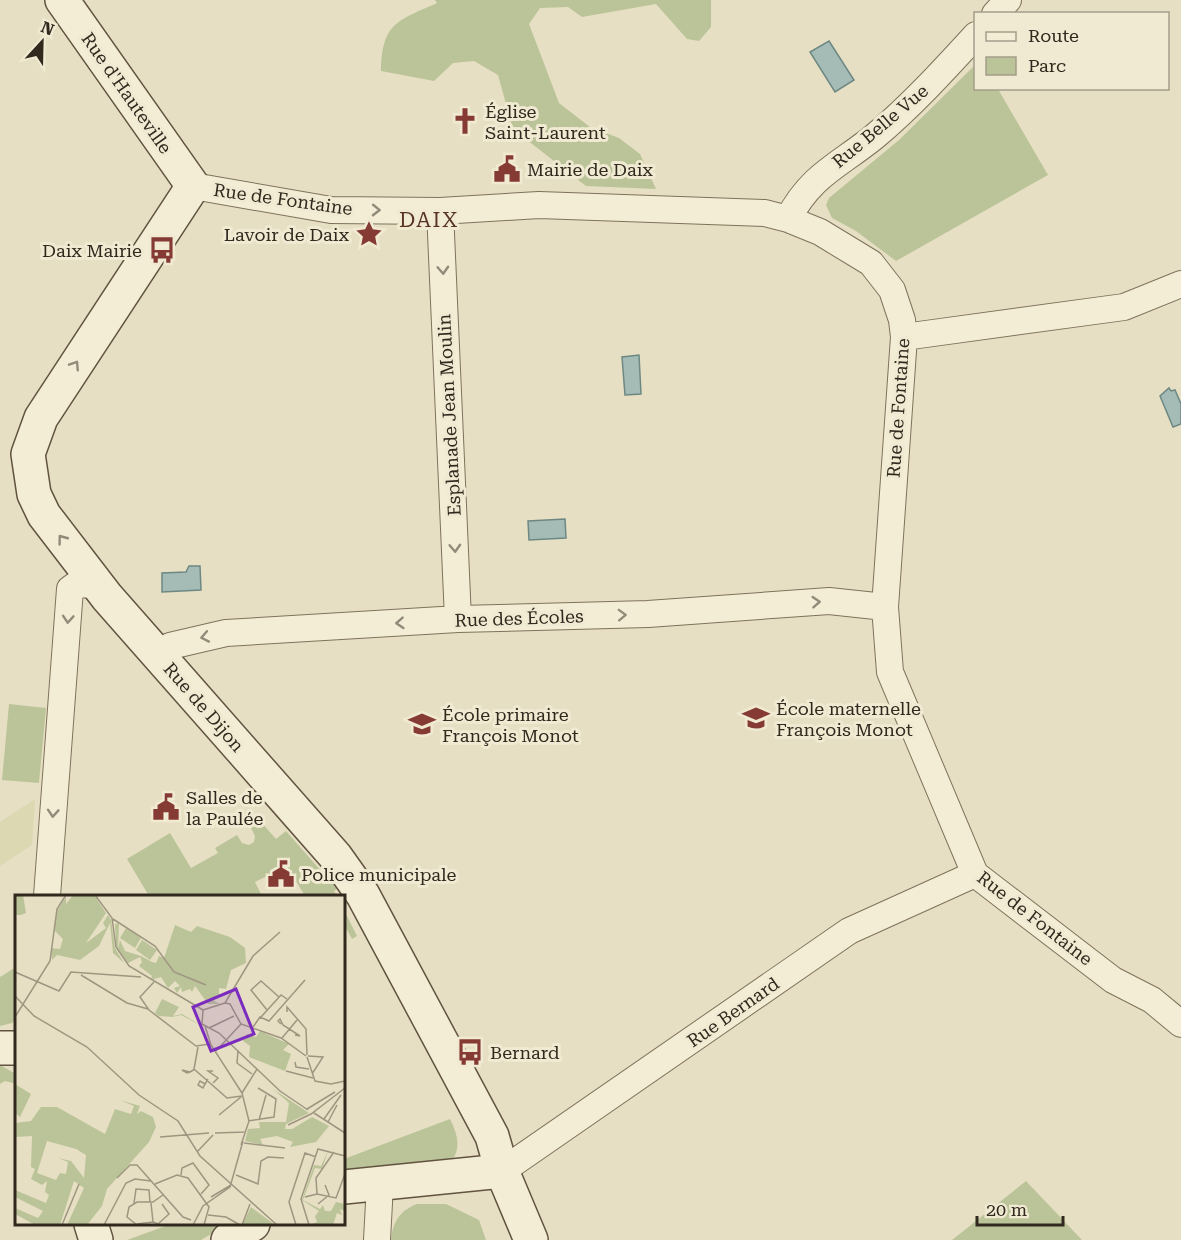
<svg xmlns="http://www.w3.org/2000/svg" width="1181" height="1240" font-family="'Roboto Serif',serif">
  <rect width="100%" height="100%" fill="#e7dfc3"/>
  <path fill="#dcd8b2" d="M35 799 32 845 0 866V822Z"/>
  <path fill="#bbc499" d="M435 0H711V27L699 41 687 39 656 4 582 17 568 7 540 8 529 24 559 103 590 127 619 138 640 154 656 189 586 186 513 129 498 75 474 61 453 63 434 81 381 71C382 23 397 21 437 3Z
    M975 65 976 88 998 89 1048 175 896 261 856 231 832 218 826 205 829 198 899 140Z
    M9 704 46 708 39 783 2 780Z
    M261 822 276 839 286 831 337 889 334 891 337 896H305L287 866 255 882 262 896H149L127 859 170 833 191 868 218 853 215 848 237 835 242 843 249 845 254 842 255 836 251 828Z
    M344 910 357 936 352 939 344 924Z
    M16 967V1019L12 1023 0 1026V977Z
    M0 1065 16 1074V1084L5 1081 0 1084Z
    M450 1119C458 1135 462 1150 449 1164L344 1173V1159Z
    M1026 1181 1082 1240H952Z
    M417 1204H446L479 1220 486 1240H391C393 1222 399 1211 417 1204Z
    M171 1224H228L201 1240H127Z"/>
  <path fill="#a5bbb6" stroke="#6d8883" stroke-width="1.5" d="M829 41 854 80 835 92 810 52Z
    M639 355 641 394 625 395 622 357Z
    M1169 388 1171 391 1175 390 1181 404V424L1173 427 1160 396Z
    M565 519 566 538 529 540 528 521Z
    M189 566H200L201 590 162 592V573L186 572Z"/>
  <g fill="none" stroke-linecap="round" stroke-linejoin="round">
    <defs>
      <path id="street" d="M995 14 1008 0
        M193 186 331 210 440 211 539 205 765 213 788 219 820 232 871 263 892 290 902 320 904 337 885 607 890 672 975 874 1113 980 1152 1000 1181 1024
        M440 211 458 619
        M788 219C811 175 838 166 874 137 911 106 943 71 976 35
        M904 337 1124 307 1181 284
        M159 656 170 646 226 633 458 619 648 614 829 601 885 607
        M47 896 70 589 77 584 97 585
        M502 1171 849 931 975 874
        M377 1240 380 1184"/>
      <path id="secondary" d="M62 0 193 186 41 418 28 454 34 494 44 515 107 597 336 857 363 895 492 1136 502 1171 531 1240
        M0 1048H16
        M344 1187 502 1171
        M91 1224 96 1240
        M228 1240 253 1224"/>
    </defs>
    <use href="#street" stroke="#7f725c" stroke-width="28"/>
    <use href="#secondary" stroke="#615340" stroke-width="36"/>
    <use href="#street" stroke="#f3edd5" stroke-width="26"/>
    <use href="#secondary" stroke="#f3edd5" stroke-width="33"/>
  </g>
  <defs><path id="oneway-chevron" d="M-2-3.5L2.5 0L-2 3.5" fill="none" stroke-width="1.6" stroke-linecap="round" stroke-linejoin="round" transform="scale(1.5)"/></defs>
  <g stroke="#928b7a">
    <use href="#oneway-chevron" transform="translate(376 210) rotate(1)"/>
    <use href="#oneway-chevron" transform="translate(443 270) rotate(87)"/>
    <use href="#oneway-chevron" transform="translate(75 365) rotate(-57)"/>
    <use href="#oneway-chevron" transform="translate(62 539) rotate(-127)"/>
    <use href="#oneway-chevron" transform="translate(455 548) rotate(87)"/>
    <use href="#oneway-chevron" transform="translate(816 602) rotate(-4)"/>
    <use href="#oneway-chevron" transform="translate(622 615) rotate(-2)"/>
    <use href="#oneway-chevron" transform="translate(68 619) rotate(94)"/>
    <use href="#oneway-chevron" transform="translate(400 623) rotate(176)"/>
    <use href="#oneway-chevron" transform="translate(205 637) rotate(169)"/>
    <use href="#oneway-chevron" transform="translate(53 813) rotate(94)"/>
  </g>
  <defs>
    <symbol id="church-bare" viewBox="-9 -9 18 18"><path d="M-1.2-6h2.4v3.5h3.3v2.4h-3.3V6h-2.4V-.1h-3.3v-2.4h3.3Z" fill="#863a34" stroke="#f0ead2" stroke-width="2.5" paint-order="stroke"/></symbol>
    <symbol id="civic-bare" viewBox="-9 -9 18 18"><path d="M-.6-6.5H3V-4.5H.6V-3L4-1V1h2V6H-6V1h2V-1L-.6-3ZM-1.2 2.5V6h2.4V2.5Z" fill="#863a34" stroke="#f0ead2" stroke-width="2.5" paint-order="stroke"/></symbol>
    <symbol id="sight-bare" viewBox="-9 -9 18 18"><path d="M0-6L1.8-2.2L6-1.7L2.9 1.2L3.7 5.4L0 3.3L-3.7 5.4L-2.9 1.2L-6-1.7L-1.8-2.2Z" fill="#863a34" stroke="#f0ead2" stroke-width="2.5" paint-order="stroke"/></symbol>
    <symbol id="bus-bare" viewBox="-9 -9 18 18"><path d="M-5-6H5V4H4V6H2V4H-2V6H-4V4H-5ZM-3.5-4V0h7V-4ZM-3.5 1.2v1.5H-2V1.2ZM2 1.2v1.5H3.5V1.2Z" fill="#863a34" stroke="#f0ead2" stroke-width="2.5" paint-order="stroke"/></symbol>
    <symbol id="school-bare" viewBox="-9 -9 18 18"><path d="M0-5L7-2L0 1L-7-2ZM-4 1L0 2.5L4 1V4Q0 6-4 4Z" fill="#863a34" stroke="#f0ead2" stroke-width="2.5" paint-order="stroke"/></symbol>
  </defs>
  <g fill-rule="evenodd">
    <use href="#church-bare" x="446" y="102" width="38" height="38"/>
    <use href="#civic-bare" x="488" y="150" width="38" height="38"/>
    <use href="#sight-bare" x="350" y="215" width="38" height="38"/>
    <use href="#bus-bare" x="143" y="231" width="38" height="38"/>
    <use href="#school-bare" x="737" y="699" width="38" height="38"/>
    <use href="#school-bare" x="403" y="705" width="38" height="38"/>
    <use href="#civic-bare" x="147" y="788" width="38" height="38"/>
    <use href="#civic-bare" x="262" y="855" width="38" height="38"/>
    <use href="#bus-bare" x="451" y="1033" width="38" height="38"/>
  </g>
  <g text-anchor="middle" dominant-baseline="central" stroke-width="6" stroke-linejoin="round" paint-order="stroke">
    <g font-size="18" fill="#31291e" stroke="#f0ead2">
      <text transform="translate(127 93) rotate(55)">Rue d'Hauteville</text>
      <text transform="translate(880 126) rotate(-40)">Rue Belle Vue</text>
      <text transform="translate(283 199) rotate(8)">Rue de Fontaine</text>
      <text transform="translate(898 408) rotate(-86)">Rue de Fontaine</text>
      <text transform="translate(449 415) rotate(-93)">Esplanade Jean Moulin</text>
      <text transform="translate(519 618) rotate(-2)">Rue des Écoles</text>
      <text transform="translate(204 707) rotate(49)">Rue de Dijon</text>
      <text transform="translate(1035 918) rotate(38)">Rue de Fontaine</text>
      <text transform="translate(733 1012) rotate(-35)">Rue Bernard</text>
    </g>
    <g font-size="18" fill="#31291e" stroke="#f0ead2" text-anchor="start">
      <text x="485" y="111">Église<tspan x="485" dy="21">Saint-Laurent</tspan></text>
      <text x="527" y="169">Mairie de Daix</text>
      <text x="349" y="234" text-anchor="end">Lavoir de Daix</text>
      <text x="142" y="250" text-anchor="end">Daix Mairie</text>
      <text x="776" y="708">École maternelle<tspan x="776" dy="21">François Monot</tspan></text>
      <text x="442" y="714">École primaire<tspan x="442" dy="21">François Monot</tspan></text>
      <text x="186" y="797">Salles de<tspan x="186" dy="21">la Paulée</tspan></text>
      <text x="301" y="874">Police municipale</text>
      <text x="490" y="1052">Bernard</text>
    </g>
    <g font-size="21" letter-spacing="1.5" fill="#583324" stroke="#f0ead2">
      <text x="429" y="220">DAIX</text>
    </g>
  </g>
  <g transform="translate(15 895)">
    <rect width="330" height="330" fill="#e7dfc3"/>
    <path d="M0 0H8L11 18 6 20H0ZM58 0H79L91 18 71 48 91 33 88 28 93 20 96 25 100 53 109 68 98 58 95 28 84 51 65 65 42 60 37 65 36 53 45 54 48 44 39 35 42 16 51 2V9ZM104 28 103 54 105 45 110 56 126 61 137 67 141 68 144 61 149 63 160 30 176 37 182 31 215 42 230 53 231 68 216 75 211 94 204 93V103L198 105 205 109H193L180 91 177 97 175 94 167 97 166 92 162 98 159 93 165 91 160 86 153 93 146 82 136 85 137 81 124 71 127 67 125 62 113 68 104 57 101 51 100 29ZM111 33 126 43 120 53 105 43ZM127 45 142 55 135 65 121 55ZM147 104 164 112 158 121 167 119 185 130 166 120 157 122 144 121 140 118ZM245 136 274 149 268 155 276 159 270 176 234 162 235 151 228 146 232 139 241 142ZM0 189 16 199 5 222 0 218ZM258 194 294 218 271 229 270 234H277L297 222 314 231 301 247 275 252 278 247 262 241 245 244 248 250 230 246 233 234 245 233 244 227H271L274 208ZM105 205 125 211 122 219 126 216 138 222 141 232 134 247 92 294 87 311 72 330H52L69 293 59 286 45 330H20L0 319V313L23 323 28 316 0 302V295L31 308 34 300 30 297 32 286 27 290 16 284 20 274 16 272 17 241 0 242V228L16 226 26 212H42L90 239 100 214 116 219 119 211ZM32 246 61 254 71 260 69 283 56 266 43 263 53 267 51 279 45 278 41 285 22 278ZM313 256 307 274 300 273 288 305 305 314 308 310 310 316H316L321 307 330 309V316L325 314 327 320 322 318 318 330H294L302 327 300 321 304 316 287 305 299 270 306 271ZM236 312 260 330H227Z" fill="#bbc499" fill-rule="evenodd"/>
    <path fill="none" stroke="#9e9681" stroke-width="1.5" d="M80 0 97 23 101 52 114 71 188 115M98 24 140 51 159 77 191 90M0 77 44 96 56 77 126 82M66 80 112 108 133 114M139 87 125 102 134 115 181 151 195 149M0 101 19 121 72 152 124 200 163 226 185 261 262 330M210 108 215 109 226 129 266 143 291 161M210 108 238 61 265 37M188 115 187 129 204 138 265 196 293 215M188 115 210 108M252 115 236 95 246 86 264 102M272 117V112L291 134 292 160M0 122 35 66 42 14 51 0M246 122 266 100 272 104M266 129 263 126 265 124 268 130 285 141 280 140M190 131 196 150 227 198M238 132 245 122 254 126 290 85M194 133 219 121M267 143 282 125M183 152 179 174 212 203 227 201M223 155 222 168 237 179M201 156 226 129M293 161 308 162 297 179M292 162 300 186 316 189 330 186M280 167 281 172 294 174M271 176 298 183M175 177 167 175 172 178 175 177 180 174M198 188 203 183 193 176H198M190 189 185 186 183 190 188 193 190 189 193 184M292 214 320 197M299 218 330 238M204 220 226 202M309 224 326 200M244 225 251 200M233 226 259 222 261 204 243 193M313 227 322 210M273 230 296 219 330 193M200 238 231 237M145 242 194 238M229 248 270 253M226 250 234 226 227 198 242 174M182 257 198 240M166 280 167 273 178 268 194 290 186 299M221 280 243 289 246 266 253 262 269 263M102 283 115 270H122L168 322 176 325M140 289 162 280 173 283 194 312 189 330M302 299 301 283 319 257M196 302 216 290M290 302 302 299 321 303 330 279M119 308 121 294 134 295 135 307M303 309 314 300 310 290M193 320 211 322 225 330M138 327 143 329 154 319 147 309M122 329 138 327 136 308M47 330 64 289M89 330 111 288 120 284 136 286M122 330 112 322 114 312 122 307H138L148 300M178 330 188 311 215 292 228 246M227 330 235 309M281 330 274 307 290 258 301 262M294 330 286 304 303 254 330 261"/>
    <path fill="#7b2cbf" fill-opacity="0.15" stroke="#7b2cbf" stroke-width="3" d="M221 94 239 139 196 156 178 112Z"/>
    <rect width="330" height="330" fill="none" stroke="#31291e" stroke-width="3"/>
  </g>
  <rect x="974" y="12" width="195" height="78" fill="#f0ead2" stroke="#a49d8a" stroke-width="1.5"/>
  <rect x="986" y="32" width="30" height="9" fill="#f3edd5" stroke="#a49d8a" stroke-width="1.5"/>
  <text x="1028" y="42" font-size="18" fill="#31291e">Route</text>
  <rect x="986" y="57" width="30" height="18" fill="#bbc499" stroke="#a49d8a" stroke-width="1.5"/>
  <text x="1028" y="72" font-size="18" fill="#31291e">Parc</text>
  <g transform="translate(42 42) rotate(22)" stroke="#f0ead2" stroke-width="4.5" paint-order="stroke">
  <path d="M0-4.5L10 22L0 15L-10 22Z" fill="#31291e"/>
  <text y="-9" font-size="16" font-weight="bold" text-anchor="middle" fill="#31291e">N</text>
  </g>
  <path d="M977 1216v9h86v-9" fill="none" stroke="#31291e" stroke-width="3"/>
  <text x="986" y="1216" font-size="18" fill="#31291e" stroke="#f0ead2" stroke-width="4.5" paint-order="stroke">20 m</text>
</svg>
